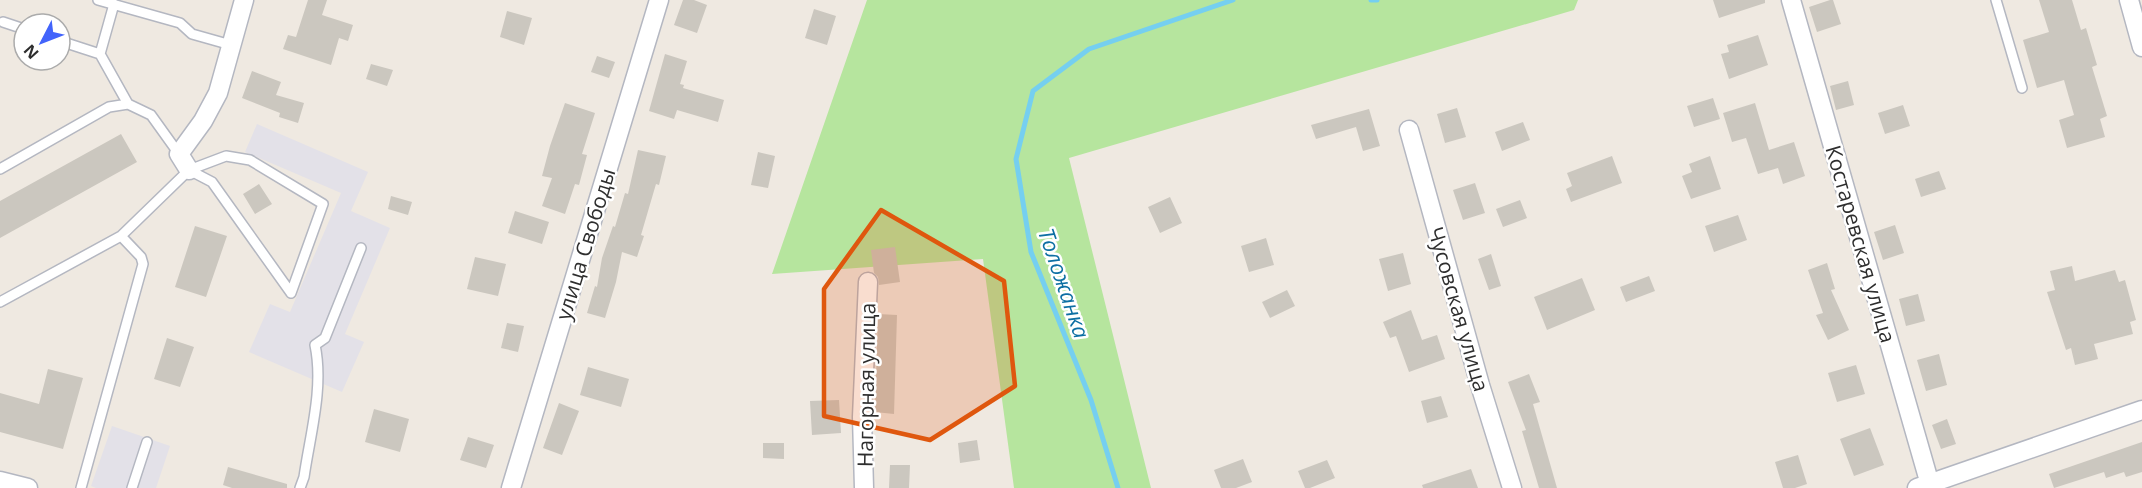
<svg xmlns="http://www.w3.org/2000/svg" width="2142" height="488" font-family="'Open Sans',sans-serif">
  <rect width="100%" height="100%" fill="#efe9e1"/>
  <path fill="#e3e1e8" d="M257 124 368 172 351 211 390 228 345 334 364 342 342 392 249 352 270 304 290 312 341 193 245 152Z
    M112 426 170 446 156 488H96L91 486Z"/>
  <path fill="#b6e59e" d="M867 0H1578L1574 10 1069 158 1151 488H1014L983 259 772 274Z"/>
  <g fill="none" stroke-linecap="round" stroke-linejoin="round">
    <path stroke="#75cff0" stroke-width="5" d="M1371 0H1377
      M1118 488 1091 400 1031 252 1016 159 1033 91 1089 49 1233 0"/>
  </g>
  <path fill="#cbc7bf" d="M308 0H327L322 15 353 25 348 41 339 38 331 65 283 49 288 35 296 37Z
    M683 0H694L707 5 697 33 674 25Z
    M1713 0H1765V3L1719 18Z
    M1830 0H1833L1841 24 1817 32 1809 7Z
    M2039 0H2072L2081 30 2086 28 2097 65 2092 67 2107 116 2100 119 2105 137 2067 148 2059 120 2074 115 2064 80 2037 88 2023 40 2049 32Z
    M814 9 836 16 827 45 805 38Z
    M507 11 532 18 524 45 500 37Z
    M1758 35 1768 65 1729 79 1721 54 1729 52 1727 45Z
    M665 54 687 61 680 84 684 85 683 88 724 100 718 122 677 110 674 119 649 111Z
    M597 56 615 62 609 78 591 72Z
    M371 64 393 70 387 86 366 79Z
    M252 71 281 82 276 95 304 103 298 123 279 117 280 113 242 98Z
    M1848 81 1854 105 1836 110 1830 86Z
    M1713 98 1720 119 1694 127 1687 106Z
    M565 103 595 113 582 154 587 155 579 185 575 184 565 214 542 206 552 178 542 176 550 146Z
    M1755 103 1769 150 1794 142 1805 176 1783 184 1778 168 1758 174 1746 138 1732 142 1723 113Z
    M1903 105 1910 126 1885 134 1878 113Z
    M1457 108 1466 137 1445 143 1437 114Z
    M1369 109 1380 146 1363 151 1356 127 1316 139 1311 125Z
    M1523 122 1530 140 1502 151 1495 132Z
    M121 134 137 162 0 238V201Z
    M638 150 666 156 659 185 656 184 641 235 644 236 637 257 622 252 616 282 605 318 587 313 595 286 597 287 602 258 613 226 615 227 625 193 628 194Z
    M758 152 775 156 768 188 751 185Z
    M1612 156 1622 183 1571 202 1566 189 1572 186 1567 173Z
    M1710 156 1721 189 1691 199 1682 176 1692 172 1689 164Z
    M1939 171 1946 189 1921 197 1915 179Z
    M1475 183 1485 213 1463 220 1453 190Z
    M259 184 272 204 255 214 243 194Z
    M391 196 412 202 408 215 388 209Z
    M1170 197 1182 223 1160 233 1148 207Z
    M1520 200 1527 218 1503 227 1496 209Z
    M515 211 549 222 542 244 508 233Z
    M1738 215 1747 240 1714 252 1705 226Z
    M1895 225 1904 253 1883 260 1874 232Z
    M195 226 227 236 206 297 175 287Z
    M1266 238 1274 265 1249 272 1241 246Z
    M895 247 900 282 879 285 878 277 874 273 871 250Z
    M1403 253 1411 284 1388 291 1379 259Z
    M1491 254 1501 286 1489 290 1478 259Z
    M475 257 506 264 498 296 467 289Z
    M1827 263 1835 289 1831 290 1849 330 1828 340 1816 315 1823 313 1808 270Z
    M2072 266 2075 281 2115 270 2119 282 2125 280 2136 320 2130 322 2133 334 2094 344 2098 359 2075 365 2071 348 2066 350 2047 292 2055 290 2050 271Z
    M1649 276 1655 291 1626 302 1620 287Z
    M1582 278 1595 310 1547 330 1534 297Z
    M1287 290 1295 306 1270 318 1262 302Z
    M1918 294 1925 321 1906 326 1899 299Z
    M1411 310 1422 340 1437 335 1445 359 1409 372 1396 336 1390 338 1383 322Z
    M878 314 897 315 894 414 875 412Z
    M507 323 524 326 518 352 501 348Z
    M167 338 194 347 180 387 154 379Z
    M1939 354 1947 385 1926 391 1917 360Z
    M1856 365 1865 394 1837 402 1828 373Z
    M588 367 629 379 621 407 580 395Z
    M48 369 83 378 63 449 0 432V393L39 404Z
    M1529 374 1540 402 1533 404 1557 488H1539L1522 431 1526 430 1508 382Z
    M1441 396 1448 417 1427 423 1421 401Z
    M839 400 841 433 812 435 810 401Z
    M559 403 579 411 562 455 543 448Z
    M374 409 409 419 400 452 365 442Z
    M1947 419 1956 444 1941 449 1932 425Z
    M1870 428 1884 465 1854 476 1840 439Z
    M468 437 494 445 486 468 460 460Z
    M977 440 980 460 960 463 958 443Z
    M2142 442V472L2126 477 2124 472 2106 478 2104 472 2054 488 2049 474Z
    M763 443H784V459L763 458Z
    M1798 455 1807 484 1795 488H1783L1775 462Z
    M1243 459 1252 482 1236 488H1221L1214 470Z
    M1327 460 1335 478 1310 488H1305L1298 471Z
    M890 465H910L909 488H889Z
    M228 467 287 484V488H232L223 485Z
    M1471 469 1478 488H1423L1422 485Z"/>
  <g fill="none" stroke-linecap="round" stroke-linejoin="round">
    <defs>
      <path id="service" d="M98 0 180 23 192 34 231 45
        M1996 0 2022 88
        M3 22 24 29
        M60 41 100 54 128 104
        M100 54 114 4
        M0 169 109 107 128 104 151 115 179 154
        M189 170 212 182 291 293
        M0 302 121 236 189 170 226 156 250 160 323 204 291 293
        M81 488 143 264 141 257 121 236
        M132 488 147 442
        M300 488 304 477C310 435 324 388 315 345L325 338 361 248"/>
      <path id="minor" d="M1791 0 1931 488
        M2129 0 2142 47
        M1409 130 1480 385 1512 488
        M189 170 179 154 203 121 218 93 244 0
        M0 481 28 488
        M511 488 659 0
        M864 488 862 417 868 282
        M1917 488 2142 410"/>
    </defs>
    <use href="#service" stroke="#b4b7c1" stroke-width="12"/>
    <use href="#minor" stroke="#b4b7c1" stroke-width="21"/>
    <use href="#service" stroke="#fff" stroke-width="9"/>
    <use href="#minor" stroke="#fff" stroke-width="18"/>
  </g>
  <path fill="#df570e" fill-opacity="0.2" stroke="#df570e" stroke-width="4.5" stroke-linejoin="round" d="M881 210 1004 281 1015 386 930 440 824 416V289Z"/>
  <g text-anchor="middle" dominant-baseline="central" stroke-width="5" stroke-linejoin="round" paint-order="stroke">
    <g font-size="21" fill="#2e2e2e" stroke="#fff">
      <text transform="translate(585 244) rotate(-73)">улица Свободы</text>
      <text transform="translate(1861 244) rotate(74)">Костаревская улица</text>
      <text transform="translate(1459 309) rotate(74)">Чусовская улица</text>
      <text transform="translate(866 385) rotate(-89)">Нагорная улица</text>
    </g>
    <g font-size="22" font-style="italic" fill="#0d6fa3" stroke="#fff">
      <text transform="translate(1065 283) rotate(71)">Толожанка</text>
    </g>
  </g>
  <g transform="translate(42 42) rotate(228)"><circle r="28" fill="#ffffff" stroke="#ababab" stroke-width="1.5"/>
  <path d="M0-4.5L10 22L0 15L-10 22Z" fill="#4264fb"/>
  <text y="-9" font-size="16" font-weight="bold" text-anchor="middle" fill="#2e2e2e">N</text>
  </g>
</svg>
